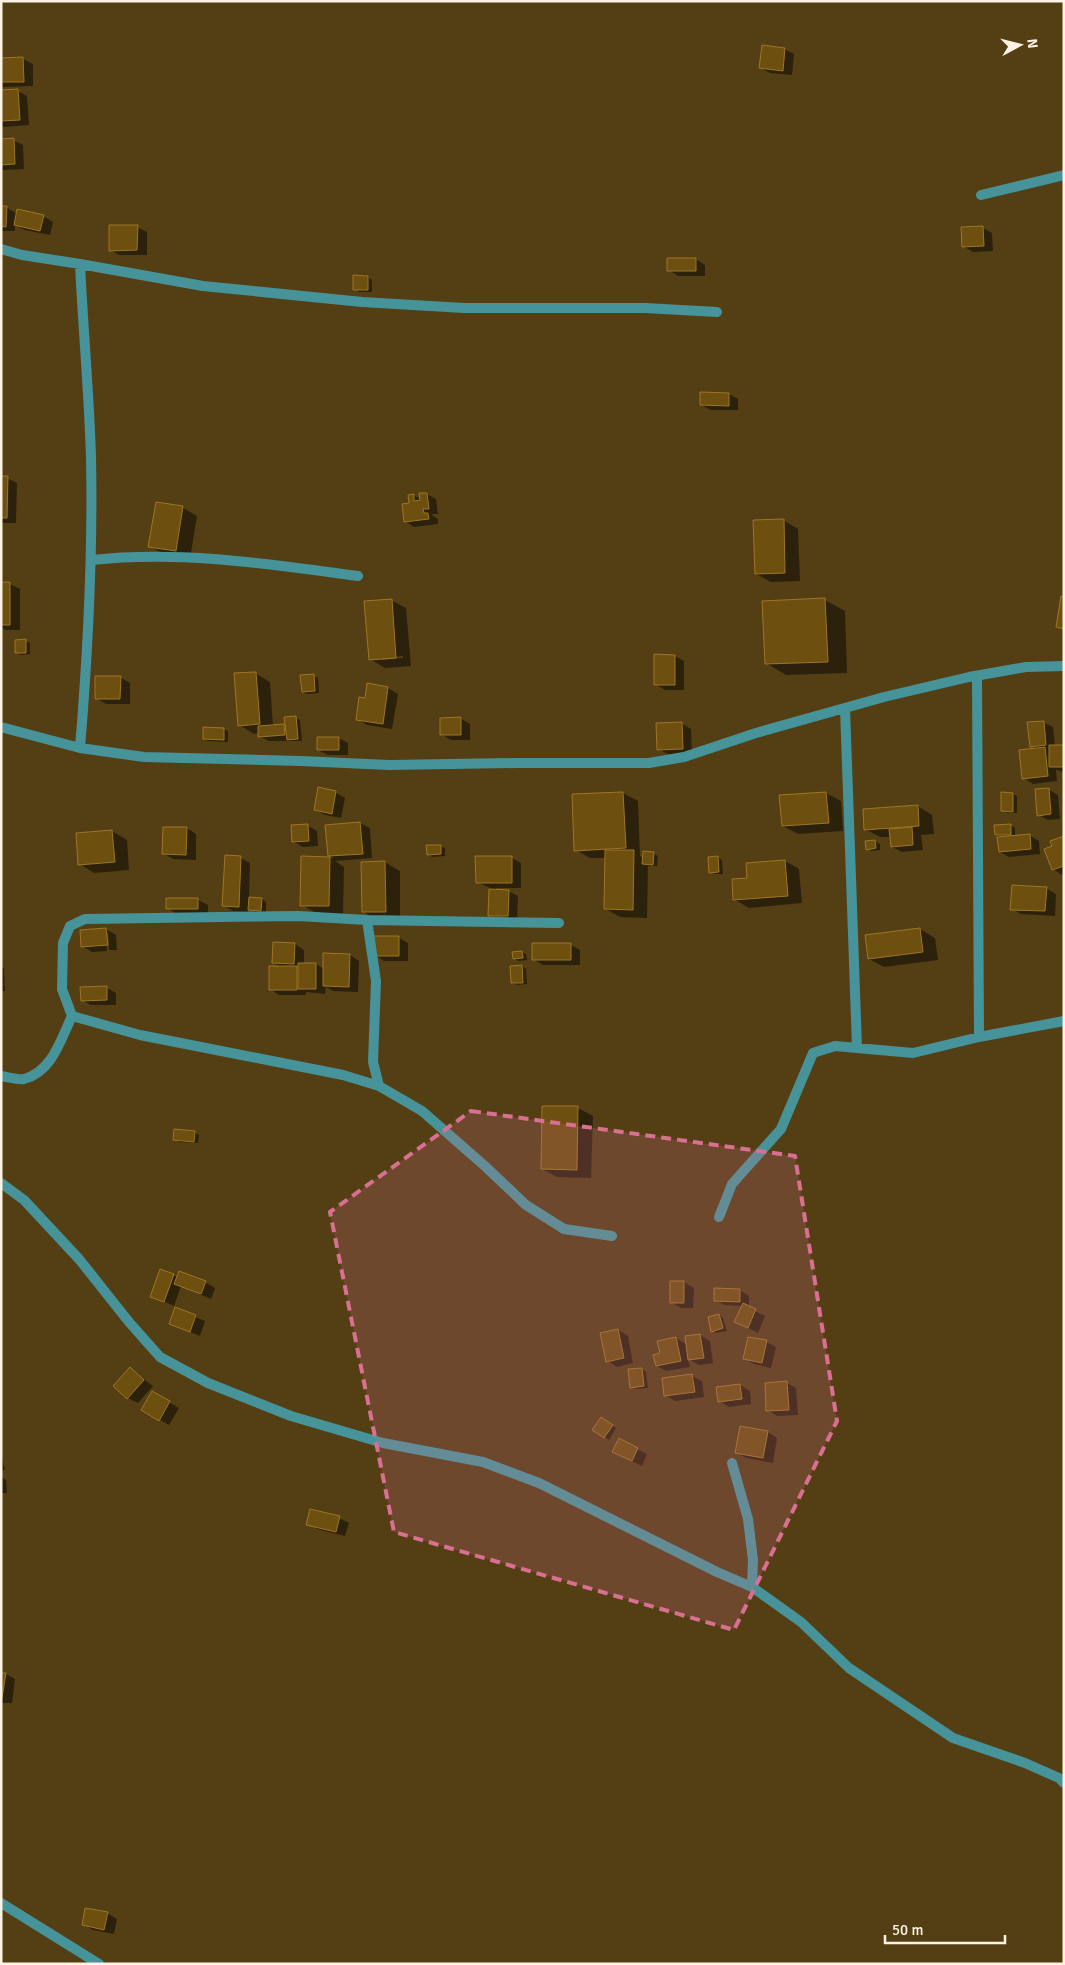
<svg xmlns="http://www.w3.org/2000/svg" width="1065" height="1965" font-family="Signika,sans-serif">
  <rect width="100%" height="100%" fill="#543f15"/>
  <path fill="#0007" fill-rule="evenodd" d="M784 49 794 54 792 75 770 73 761 68Z
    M1 59H23L33 64V86L1 87Z
    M18 91 27 96 29 125 4 127 1 125V92Z
    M1 140H13L23 145 24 169 1 170Z
    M1 207H6L17 214 43 216 53 222 50 235 25 230 15 225V231H1Z
    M137 227 147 232V255H119L110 250Z
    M983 228 992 233 993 251 973 252 963 246Z
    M696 259 705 265V276H678L669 270Z
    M368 277 372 280V292H359L355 289Z
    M729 394 738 399V410H711L701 405Z
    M1 478H7L17 483 16 523H1Z
    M427 494 436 499 438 514H432L433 516 438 519V524L414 527 405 521 414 495 421 500Z
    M183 508 197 516 190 559 165 555 150 546Z
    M783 520 798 529 800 581 771 582 756 574Z
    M1 584H10L20 589V630H6L1 628Z
    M391 600 406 608 411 666 385 668 370 659ZM403 656V658L382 660V658Z
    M825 600 845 611 847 673 786 675 766 663Z
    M25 641 30 643V654L21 655 16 652Z
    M675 656 684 661V690H665L655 684Z
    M255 673 270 682 273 726 284 725 287 727 296 718 300 720 302 741H269L259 736V733L254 734 239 725Z
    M313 676 318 678 319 693 307 694 303 692Z
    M120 677 130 683V704H106L96 698Z
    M368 685 388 688 398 694 392 729 367 725 357 719 366 700Z
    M460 718 470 724V740H451L441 734Z
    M1043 722 1053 727 1055 746H1064V772L1056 770 1057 781 1033 784 1024 778 1037 749 1031 746Z
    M681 723 691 729 692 754H668L658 749Z
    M224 729 228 731V742L208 741 204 739Z
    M339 738 348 743V755H328L318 750Z
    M1048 789 1058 795 1060 819 1048 820 1039 815Z
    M335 792 345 798 341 818 325 815 315 810Z
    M623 793 638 801 640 856 644 858 653 853 658 856 657 866H648L647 918 620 917 606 909 607 858H590L576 850 573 795Z
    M826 793 841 801 843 831 798 834 783 826Z
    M1003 794H1013L1017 796V813H1007L1003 811Z
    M918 806 932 815 934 834 921 835 923 850 902 852 892 847 891 837H880L865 829Z
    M360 823 370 828 372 858 335 861 344 867 343 914 316 913 302 905 303 857 334 858 329 855 327 826Z
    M307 825 317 831 318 846 303 847 294 842Z
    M1010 825 1015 828V837L1029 835 1039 841 1040 854 1009 857 1000 852 1002 838 996 835Z
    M187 828 196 834V860L173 859 163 853Z
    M112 831 127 840 129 870 94 873 80 864Z
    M1064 837V874L1062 875 1053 869V847Z
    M875 841 880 844V850L871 851 867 849Z
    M440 846 445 848V856L432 857 428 854Z
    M717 857 722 860 723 874H715L711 872Z
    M241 858 250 863 249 899H262L266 902V913L254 912 248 909V912L233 911 223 905Z
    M512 858 521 863V888H496V890L508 891 518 896 517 921 498 920 489 915 490 888 477 882Z
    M785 861 799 869 802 903 749 908 734 899 748 879Z
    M385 862 400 871V920H378L364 912Z
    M1046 888 1056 894 1055 916 1021 914 1012 909Z
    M198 900 208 905V914H177L167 908Z
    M106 929 116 935 117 950H109L108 933H106L107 951 92 952 82 946Z
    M920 929 935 938 938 960 884 967 869 959Z
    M398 937 408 943V961H384L375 955Z
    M295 944 304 950V964H316L324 969 350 955 359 961 358 992 333 991 326 987 325 994 306 992V995H279L270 989 281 967 273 963Z
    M571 945 580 950V965H543L533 959Z
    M522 952 526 954 527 960 518 961 514 958Z
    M522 966 526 969 527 984 517 985 512 983Z
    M1 967 4 968 5 991H1Z
    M107 988 116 993V1005H91L82 1000Z
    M578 1108 593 1116 591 1178 557 1177 542 1169Z
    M194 1132 199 1135 198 1143 179 1142 175 1139Z
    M173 1275 177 1277 205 1282 215 1288 211 1299 181 1286 174 1306 152 1296Z
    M684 1282 694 1288 693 1308H681L671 1302Z
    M740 1290 749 1296V1308L765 1316 758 1333 736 1322 743 1306 725 1305 715 1300Z
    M176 1309 205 1321 200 1336 171 1324Z
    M719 1315 723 1318 727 1331 717 1333 712 1331Z
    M618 1330 628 1336 633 1363 617 1367 608 1361Z
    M700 1335 710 1341 713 1363 699 1365 688 1359 690 1367 666 1371 657 1366 661 1354 676 1338 687 1345Z
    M749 1339 767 1342 776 1347 771 1368 754 1364 744 1358Z
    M130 1369 153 1386 138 1403 128 1398Z
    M642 1369 646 1372 648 1388 636 1389 631 1387Z
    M692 1376 702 1381 704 1397 675 1401 665 1395Z
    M787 1383 796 1388 798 1415 777 1416 768 1410Z
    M740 1385 750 1391 751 1404 729 1407 719 1401 718 1388Z
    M153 1393 179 1408 169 1425 143 1410Z
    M602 1419 616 1428 609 1440 594 1430Z
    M768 1432 777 1438 773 1463 746 1458 736 1452Z
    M637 1449 647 1454 642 1466 623 1457Z
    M1 1453 5 1470H1Z
    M1 1477 6 1480 7 1493H1Z
    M339 1518 349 1523 345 1536 317 1529 308 1524Z
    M6 1674 15 1679 12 1703H1V1675Z
    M107 1913 117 1919 114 1934 93 1930 83 1924Z"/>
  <path fill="#6d4f0f" stroke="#9e7625" d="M762 45 785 48 783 71 759 68Z
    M23 57 24 82H1V58Z
    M18 89 20 120 1 121V90Z
    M14 138 15 164 1 165V139Z
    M1 206H7L6 227 1 226Z
    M17 209 44 215 40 231 14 225Z
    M109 225H138L137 250 109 251Z
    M983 226 984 246 962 247 961 227Z
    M667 258H696V271H667Z
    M353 275 368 276V290H353Z
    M700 392 729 393V406L700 405Z
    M1 476H8L7 518H1Z
    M419 493H427L429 509H423L424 513H428L429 519 404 522 402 504 409 503 408 495 414 494V501L420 500Z
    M156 502 183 506 176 551 148 547Z
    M784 519 785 573 755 574 753 520Z
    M1 582H10V625H1Z
    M1061 596 1064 597V629L1056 627Z
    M825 598 828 662 765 664 762 601Z
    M392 599 396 658 369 660 364 601Z
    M26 639V653H15V640Z
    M654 654 675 655V685H654Z
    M256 672 260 724 238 726 234 673Z
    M314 674 315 691 302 692 300 675Z
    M95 676H121L120 699H95Z
    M367 683 388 687 383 724 356 720 359 697 365 698Z
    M296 716 298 739 287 740 284 717Z
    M461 717V735H440V718Z
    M1044 721 1046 745 1030 747 1027 722Z
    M682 722 683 749 657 750 656 723Z
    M284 724 285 735 258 737V726Z
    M203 727 224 728V740L203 739Z
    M317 737H339V750H317Z
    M1049 745H1064V767H1049Z
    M1045 747 1048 776 1022 779 1019 750Z
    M318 787 336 791 332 814 314 810Z
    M1049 788 1051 814 1037 816 1035 789Z
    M623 792 626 848 574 851 572 794Z
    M826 792 829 823 782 826 779 795Z
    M1001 792 1013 793V812L1001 811Z
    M918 805 919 826 864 830 863 809Z
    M360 822 363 854 328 856 325 825Z
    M308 824 309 841 292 842 291 825Z
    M1011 824V835H995L994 825Z
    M163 827H187L186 855 162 854Z
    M912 827 913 845 891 847 889 829Z
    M112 830 115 862 78 865 76 833Z
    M1030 834 1031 849 999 852 997 837Z
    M1064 836V866L1052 870 1044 849 1052 846 1050 841Z
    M875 840 876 848 866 850 865 841Z
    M426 845H441V854L427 855Z
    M605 850H634L633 910 604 909Z
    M643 851 654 852 653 865 642 864Z
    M225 855 241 856 239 907 222 906Z
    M301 856 330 857 329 906H300Z
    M475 856H512V883H476Z
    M718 856 719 872 709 873 708 857Z
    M785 860 788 896 733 900 732 879 747 878 746 863Z
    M385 861 386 912H362L361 862Z
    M1012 885 1047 887 1045 911 1010 910Z
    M489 889 509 890 508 916H488Z
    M249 897 262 898 261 911 248 910Z
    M166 898H198V909H166Z
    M106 928 108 945 81 947 80 930Z
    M920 928 923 952 868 959 865 935Z
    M373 936H399V956H374Z
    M273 942 295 943 294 964 272 963Z
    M532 943H571V960H532Z
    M522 951 523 958 513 959 512 952Z
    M323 953 350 954 349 987 323 986Z
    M298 963H316V989H298Z
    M522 965 523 983H511L510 966Z
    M269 966H297V990H269Z
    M107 986V1000L81 1001 80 987Z
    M542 1106H578L577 1170 541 1169Z
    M174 1129 195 1131 194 1142 173 1140Z
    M160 1269 174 1274 164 1302 150 1297Z
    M179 1271 206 1281 201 1294 174 1284Z
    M670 1281H684V1303H670Z
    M714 1288 740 1289V1302L714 1301Z
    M743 1303 756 1309 748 1328 734 1322Z
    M175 1307 196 1315 190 1332 169 1324Z
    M719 1314 723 1328 711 1332 708 1317Z
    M618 1329 624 1358 606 1362 600 1333Z
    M700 1334 704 1358 688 1360 685 1336Z
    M676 1337 681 1361 656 1366 653 1355 660 1353 657 1341Z
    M748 1337 767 1340 762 1363 743 1359Z
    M130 1367 144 1380 127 1399 113 1386Z
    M642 1368 644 1386 630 1388 628 1369Z
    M692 1374 695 1392 664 1396 662 1378Z
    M787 1381 789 1410 766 1411 765 1383Z
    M740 1384 742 1399 718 1402 716 1387Z
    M152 1391 170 1401 159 1421 141 1410Z
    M601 1417 613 1425 604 1438 592 1430Z
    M740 1426 768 1431 763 1458 735 1453Z
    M619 1438 638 1448 632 1461 612 1452Z
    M310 1509 340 1516 336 1532 306 1525Z
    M1 1673H6L2 1698H1Z
    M85 1908 108 1912 104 1930 82 1925Z"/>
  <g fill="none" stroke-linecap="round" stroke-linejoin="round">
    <path stroke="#469499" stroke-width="10" d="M981 195 1064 175
      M1 249 22 255 80 264 203 286 362 302 464 308H645L717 312
      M80 264C83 328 89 392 91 457 93 554 88 651 80 748
      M91 560C180 550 269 564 358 576
      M977 676 979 1037
      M845 708 857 1048
      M1 727 80 748 144 757 301 761 389 765 517 763H649L684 757 756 733 884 697 969 677 1026 667 1064 666
      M367 920 376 981 373 1062 379 1086
      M72 1016 140 1035 343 1075 379 1086 422 1111 486 1167 526 1205 564 1229 612 1236
      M1 1076C8 1077 18 1080 24 1079 52 1072 61 1039 72 1016L62 989 63 943 70 926 85 919 298 916 367 920 559 923
      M1 1183 24 1200 79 1259 129 1322 160 1357 208 1383 291 1416 383 1443 483 1462 539 1483 717 1572 752 1587 801 1622 849 1668 953 1738 1025 1763 1059 1778 1064 1783
      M719 1217 732 1184 781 1129 813 1053 835 1046 913 1053 979 1037 1064 1021
      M732 1463 748 1519 753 1560 752 1587
      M1 1903 99 1964"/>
  </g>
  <path fill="#d97092" fill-opacity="0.2" stroke="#d97092" stroke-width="4" stroke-dasharray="10 6" stroke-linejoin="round" d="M471 1111 795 1156 837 1421 734 1630 394 1532 330 1212Z"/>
  <rect width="1065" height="1965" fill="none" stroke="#fcf3e4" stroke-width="5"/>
  <g transform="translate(1020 45) rotate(83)" stroke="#543f15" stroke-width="4" paint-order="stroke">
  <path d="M0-4L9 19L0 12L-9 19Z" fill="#fcf3e4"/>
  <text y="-8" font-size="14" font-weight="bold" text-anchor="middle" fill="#fcf3e4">N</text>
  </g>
  <path d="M885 1935v8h120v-8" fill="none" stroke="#fcf3e4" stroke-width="2.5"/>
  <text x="892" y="1935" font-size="15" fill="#fcf3e4" stroke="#543f15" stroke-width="4" paint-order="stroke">50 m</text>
</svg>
